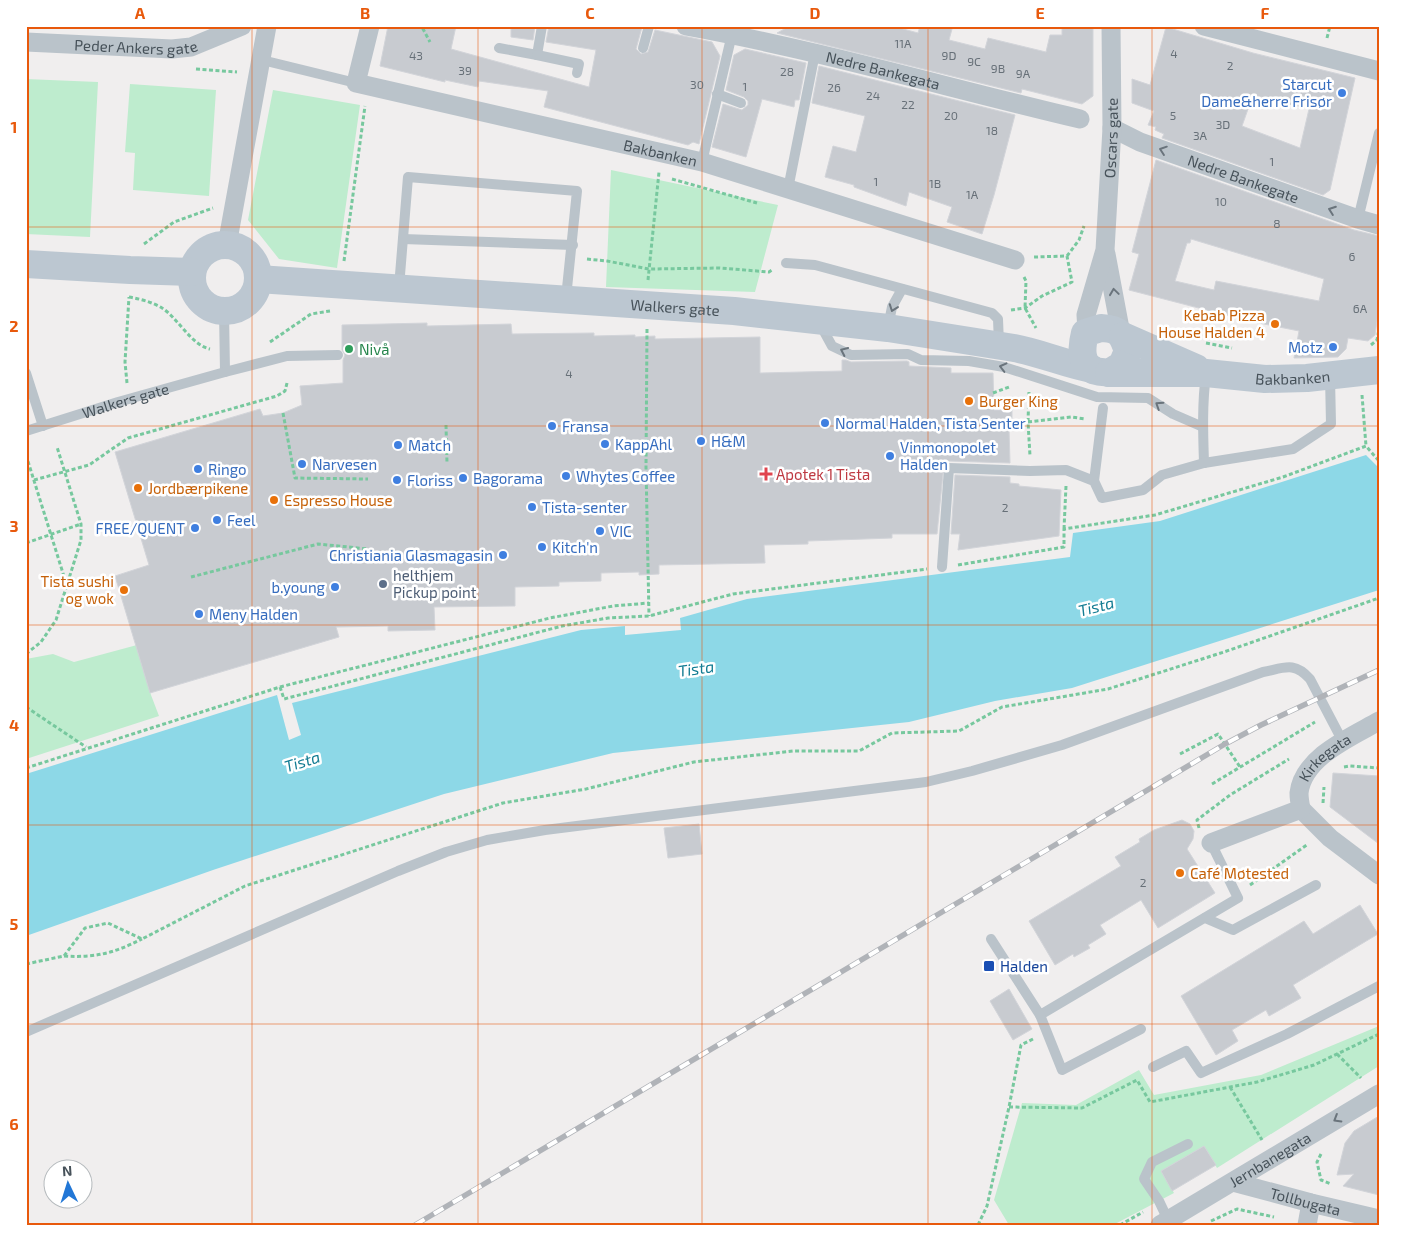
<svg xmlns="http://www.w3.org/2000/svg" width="1405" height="1251" font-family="'Exo 2',sans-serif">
  <rect width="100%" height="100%" fill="#f0eeee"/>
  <path fill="#beecce" d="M26 79 98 82 90 237 26 234Z
    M130 84 216 90 209 196 133 190 135 153 125 152Z
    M273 90 360 105 337 268 279 259 248 220Z
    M611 170 778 205 755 292 606 287Z
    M137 645 151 695 159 716 26 759V659L53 654 74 662Z
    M1379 1026V1066L1217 1168 1204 1146 1161 1171 1174 1193 1113 1225H1009L994 1200 1022 1103 1076 1105 1139 1070 1154 1095 1261 1075Z"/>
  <path fill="#8dd8e7" d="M1366 455 1379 468V590L1072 688 995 701 909 722 613 753 444 794 213 870 26 936V774L277 695 289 740 301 735 292 703 581 630 625 626V635L681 630 680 618 747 599 1070 557 1073 533 1160 521Z"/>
  <path fill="#c8cbd0" stroke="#d2d4d9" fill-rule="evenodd" d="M388 26H456L451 49 589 87 596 50 546 42 549 26H639L642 27 636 49 641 54 648 52 655 30 712 42 720 56 699 144 693 142 688 145 544 107 548 91 479 81 478 87 445 80V82L380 66Z
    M511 26H535L533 40 511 37Z
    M790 26H892L918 33 920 26H940L952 29 949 40 985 49 988 38 1046 52 1050 35H1062V26H1093V96L1082 104 1022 89 1021 93 777 33Z
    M1166 27 1253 53 1355 78 1330 190 1323 195 1162 138 1164 134 1155 130 1156 127 1148 125 1154 111 1132 103V79L1150 85ZM1253 95 1309 109 1300 148 1242 126Z
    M745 49 806 63 799 100H795L794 107 762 99 746 157 712 147 723 104 742 110 748 105V101L744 97 726 90 734 55Z
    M819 66 1015 115 994 195 982 234 947 222 952 207 909 192 906 206 854 187V185L825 177 833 146 856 152 865 116 812 103Z
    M1156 160 1354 230 1379 236V307L1375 335 1368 341 1348 338 1346 349 1338 357 1294 358 1299 331 1249 321 1129 290 1139 254 1132 252ZM1191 239 1324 279 1319 301 1216 281 1214 290 1175 281 1187 243H1190Z
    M427 323V326L511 324 512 334 594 333V336L635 335V337L655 336V339L760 337V373L842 371V360H846L851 362 907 361 909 362V366L951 368V373H993L994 410H1012V429H1009L1010 463 949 461 944 464 937 534H892V538L808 541V544L764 545 765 563 659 565V574L639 575V572L601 573V581L559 582V586L515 587V606L434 607 435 630 388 631V626L336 627 339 637 150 693 115 576 149 565 115 452 260 409 263 416 283 413 302 405 300 386 343 383V360L345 355 342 350V325Z
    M955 475 1010 477V483L1019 484V486L1061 490 1059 536 958 550 960 534H951Z
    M1333 773 1379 776V844L1330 807Z
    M1182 820 1190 824 1194 831 1193 839 1187 849 1215 893 1158 928 1141 900 1100 925 1106 934 1088 945 1090 948 1074 957 1073 954 1055 965 1029 921 1121 866 1115 857 1140 842 1139 839 1154 830Z
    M699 824 702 854 668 858 664 828Z
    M1360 905 1378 934 1293 985 1301 998 1269 1016 1266 1010 1232 1030 1238 1041 1216 1055 1181 996 1304 921 1313 934Z
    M1009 989 1032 1029 1013 1040 990 1001Z
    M1379 1116V1195L1343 1186 1354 1174 1337 1175 1345 1143 1354 1131Z
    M1204 1146 1216 1165 1172 1191 1161 1171Z"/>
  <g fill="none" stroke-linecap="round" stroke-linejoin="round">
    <path stroke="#77c89e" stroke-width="3" stroke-dasharray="4 2.5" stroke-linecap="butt" d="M417 26 422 27 430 42
      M1327 38 1330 26
      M196 69 237 72
      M672 179 757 203
      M144 244 174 222 213 208
      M1067 256 1079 240 1084 226
      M587 259 607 261 649 269 720 268 769 272 772 270
      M344 261 365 106
      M1024 277 1026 281 1025 308 1036 328
      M648 280 659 172
      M129 297C140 299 152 302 162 308 178 318 191 345 210 349
      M1011 310 1025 308 1042 296 1072 282 1067 256 1034 257
      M647 329 646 467 649 616
      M270 342 311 314 330 311
      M1206 343 1232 348
      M1371 345 1377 340 1379 329
      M127 383 125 362 129 297
      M1029 392 1028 422 1030 456
      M993 393 1009 387
      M1362 395 1366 446
      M283 413 295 478 368 479
      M1028 422 1071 417 1086 419
      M446 425 447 463
      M26 455 67 586
      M34 480 89 465 128 438 277 396 285 391 287 383
      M1064 529 1066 486
      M26 543 81 524
      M958 565 1064 547V529L1155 515 1283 477 1366 446 1379 461
      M191 577 318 544 368 549
      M26 654 41 642 56 620 81 540V524L57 447
      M280 687 550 618 613 606 649 603
      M26 707 86 747
      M1180 754 1218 734 1240 767
      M1344 767 1350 766 1379 768
      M26 768 280 687 284 699 562 626 608 618 649 616 733 594 927 569
      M1212 784 1315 722
      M1323 803 1324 787
      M1199 828 1197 820 1230 795 1289 759
      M1250 885 1308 844
      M64 956C96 958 114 953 142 939
      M26 964 64 956 85 928 108 923 142 939 245 886 503 803 586 789 694 762 793 751H859L892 733 959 731 1002 707 1108 689 1224 652 1379 598
      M1337 1054 1361 1078
      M1230 1087 1262 1140
      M1009 1107 1082 1108 1137 1080 1150 1102 1257 1082 1314 1065 1379 1034
      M1321 1154 1317 1162 1321 1180 1331 1184
      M1211 1221 1237 1209 1274 1217
      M978 1225 987 1206 1009 1107 1021 1045 1033 1039
      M1120 1225 1143 1212"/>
    <g stroke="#bac3ca" stroke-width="10">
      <path d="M499 48 537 55 542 26"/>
      <path d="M643 48 649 26"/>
      <path d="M537 55 579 64 577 73"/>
      <path d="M262 60 356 83"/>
      <path d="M717 94 741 103"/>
      <path d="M702 162 732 34"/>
      <path d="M788 189 815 53"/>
      <path d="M1358 219 1379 133"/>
      <path d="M403 239 573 245"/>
      <path d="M786 263 815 265 992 313 998 319 999 344"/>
      <path d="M399 287 408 177 577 191 566 298"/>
      <path d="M224 311 225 372"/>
      <path d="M820 324 832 346 851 355 908 354 921 360 969 361 1004 367 1097 397 1148 398 1173 414 1203 427"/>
      <path d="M888 327 892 307 902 289"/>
      <path d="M26 373 43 426"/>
      <path id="s1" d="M26 431 118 402 225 372 287 356 338 355"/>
      <path d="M1204 463C1203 433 1202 404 1206 374"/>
      <path d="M1094 481 1103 408"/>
      <path d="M942 567 949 468 1030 471 1066 470 1094 481 1102 498 1143 490 1162 475 1204 463 1293 449 1331 424 1330 377"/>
      <path d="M1205 918 1233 930 1316 885"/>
      <path d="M991 939 1040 1015 1238 898 1211 843"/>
      <path d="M1040 1015 1062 1070 1141 1029"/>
      <path d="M26 1032 398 871 446 852 487 840 545 830 926 782 972 771 1062 745 1263 672C1284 668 1294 661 1310 679L1343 742"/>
      <path d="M1153 1067 1186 1051 1201 1073 1287 1034 1379 986"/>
      <path d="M1168 1220 1159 1201 1144 1179 1152 1162 1188 1144"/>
    </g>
    <g stroke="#bac3ca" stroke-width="19">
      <path id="s2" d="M370 26 356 83 702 162 1015 260"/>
      <path id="s3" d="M686 26C819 50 948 88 1080 119"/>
      <path d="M1204 26 1379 71"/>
      <path id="s4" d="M26 42 172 49 191 47 242 26"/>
      <path id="s5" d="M1112 128 1140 142 1358 219 1379 225"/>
      <path d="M227 245 267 26"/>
      <path d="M1106 254 1121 334"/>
      <path id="s6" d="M1087 331 1086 315 1105 250 1112 128 1111 26"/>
      <path d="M1301 809 1330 838 1379 875"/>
      <path id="s7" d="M1211 843 1301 809C1300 804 1299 798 1299 793 1303 757 1351 737 1379 721"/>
      <path id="s8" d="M1233 1182 1311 1203 1379 1219"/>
      <path id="s9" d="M1160 1225 1379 1094"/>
      <path d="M1307 1225 1311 1203"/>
    </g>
    <g stroke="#bcc7d1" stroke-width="28">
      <circle cx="225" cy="278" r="33"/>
      <path d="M26 264 130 270 192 272"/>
      <path id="s10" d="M258 279 734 311 888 328 1014 348C1041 353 1065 364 1092 369"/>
      <path d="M1101 328C1120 329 1122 334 1128 351L1122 365 1109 373C1104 372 1097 372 1093 370 1079 363 1082 345 1085 333Z"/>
      <path d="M1123 336 1196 368"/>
      <path id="s11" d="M1109 373H1206L1265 379 1307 378 1379 370"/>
    </g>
    <defs>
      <path id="rail" d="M415 1225 1225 744 1261 725 1379 670"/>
    </defs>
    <use href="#rail" stroke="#b0b3b8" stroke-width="5.5"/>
    <use href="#rail" stroke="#fff" stroke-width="4" stroke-dasharray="11" stroke-linecap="butt"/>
  </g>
  <defs><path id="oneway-chevron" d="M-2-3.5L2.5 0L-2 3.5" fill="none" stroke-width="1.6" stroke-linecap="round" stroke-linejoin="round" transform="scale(1.25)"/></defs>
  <g stroke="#6a747c">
    <use href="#oneway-chevron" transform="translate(1163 150) rotate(-161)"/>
    <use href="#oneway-chevron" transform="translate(1332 210) rotate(-160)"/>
    <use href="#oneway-chevron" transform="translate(1114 292) rotate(-98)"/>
    <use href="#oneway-chevron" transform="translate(893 308) rotate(110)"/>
    <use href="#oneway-chevron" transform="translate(844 351) rotate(-155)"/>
    <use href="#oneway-chevron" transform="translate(1003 367) rotate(-166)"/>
    <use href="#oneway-chevron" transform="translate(1159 405) rotate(-147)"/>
    <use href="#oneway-chevron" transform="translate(1337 1119) rotate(149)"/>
  </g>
  <path fill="none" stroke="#e8590c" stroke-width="1" stroke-opacity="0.55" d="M252 26V1225M478 26V1225M702 26V1225M928 26V1225M1152 26V1225M26 227H1379M26 426H1379M26 625H1379M26 825H1379M26 1024H1379"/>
  <g fill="#3f7fe0" stroke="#fff" stroke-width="2">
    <circle cx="1342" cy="93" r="5"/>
    <circle cx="1333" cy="347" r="5"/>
    <circle cx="825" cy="423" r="5"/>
    <circle cx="552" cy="426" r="5"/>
    <circle cx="701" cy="441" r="5"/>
    <circle cx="605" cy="444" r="5"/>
    <circle cx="398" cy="445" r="5"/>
    <circle cx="890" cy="456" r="5"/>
    <circle cx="302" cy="464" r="5"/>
    <circle cx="198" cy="469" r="5"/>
    <circle cx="566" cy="476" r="5"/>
    <circle cx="463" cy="478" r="5"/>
    <circle cx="397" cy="480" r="5"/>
    <circle cx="532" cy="507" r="5"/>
    <circle cx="217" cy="520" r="5"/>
    <circle cx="195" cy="528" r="5"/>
    <circle cx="600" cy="531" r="5"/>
    <circle cx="542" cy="547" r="5"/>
    <circle cx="503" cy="555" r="5"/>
    <circle cx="335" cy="587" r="5"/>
    <circle cx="199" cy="614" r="5"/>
  </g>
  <g fill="#e8710a" stroke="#fff" stroke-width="2">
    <circle cx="1275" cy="324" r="5"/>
    <circle cx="969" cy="401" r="5"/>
    <circle cx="138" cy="488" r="5"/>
    <circle cx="274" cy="500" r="5"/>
    <circle cx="124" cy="590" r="5"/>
    <circle cx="1180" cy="873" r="5"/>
  </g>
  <circle fill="#2e9e5b" stroke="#fff" stroke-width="2" cx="349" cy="349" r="5"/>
  <path fill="#e0444e" stroke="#fff" stroke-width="2" d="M763.5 466.5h5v5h5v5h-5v5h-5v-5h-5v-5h5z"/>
  <circle fill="#5c6f8a" stroke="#fff" stroke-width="2" cx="383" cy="584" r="5"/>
  <rect fill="#1a4fb4" stroke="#fff" stroke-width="2" x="983" y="960" width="12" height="12" rx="2.5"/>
  <g text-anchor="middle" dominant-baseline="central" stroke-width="5" stroke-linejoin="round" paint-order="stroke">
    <g font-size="12" fill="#677078">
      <text x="903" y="43">11A</text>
      <text x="1174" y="53">4</text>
      <text x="416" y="55">43</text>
      <text x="949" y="55">9D</text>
      <text x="974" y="61">9C</text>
      <text x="1230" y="65">2</text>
      <text x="998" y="68">9B</text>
      <text x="465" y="70">39</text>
      <text x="787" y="71">28</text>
      <text x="1023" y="73">9A</text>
      <text x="697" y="84">30</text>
      <text x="745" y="86">1</text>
      <text x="834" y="87">26</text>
      <text x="873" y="95">24</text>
      <text x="908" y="104">22</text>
      <text x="951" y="115">20</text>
      <text x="1173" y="115">5</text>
      <text x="1223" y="124">3D</text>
      <text x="992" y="130">18</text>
      <text x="1200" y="135">3A</text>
      <text x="1272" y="161">1</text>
      <text x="876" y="181">1</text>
      <text x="935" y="183">1B</text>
      <text x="972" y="194">1A</text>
      <text x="1221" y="201">10</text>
      <text x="1277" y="223">8</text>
      <text x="1352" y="256">6</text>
      <text x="1360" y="308">6A</text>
      <text x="569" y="373">4</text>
      <text x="1005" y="507">2</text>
      <text x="1143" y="882">2</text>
    </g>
    <g font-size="15" fill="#47525a" stroke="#fff">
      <text stroke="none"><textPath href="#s4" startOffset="110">Peder Ankers gate</textPath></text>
      <text stroke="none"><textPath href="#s3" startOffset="202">Nedre Bankegata</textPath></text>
      <text stroke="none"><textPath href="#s6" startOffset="196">Oscars gate</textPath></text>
      <text stroke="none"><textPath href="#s2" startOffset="371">Bakbanken</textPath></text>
      <text stroke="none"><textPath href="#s5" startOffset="141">Nedre Bankegate</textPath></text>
      <text stroke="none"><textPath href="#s10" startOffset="418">Walkers gate</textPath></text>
      <text stroke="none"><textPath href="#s11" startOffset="184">Bakbanken</textPath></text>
      <text stroke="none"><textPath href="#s1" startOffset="104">Walkers gate</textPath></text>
      <text stroke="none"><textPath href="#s7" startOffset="158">Kirkegata</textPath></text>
      <text stroke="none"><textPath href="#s9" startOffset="128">Jernbanegata</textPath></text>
      <text stroke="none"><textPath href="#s8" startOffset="75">Tollbugata</textPath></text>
    </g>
    <g font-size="15" fill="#366cbe" stroke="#fff" text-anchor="start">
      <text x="1332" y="84" text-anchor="end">Starcut<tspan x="1332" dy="17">Dame&amp;herre Frisør</tspan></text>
      <text x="1323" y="347" text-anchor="end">Motz</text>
      <text x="835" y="423">Normal Halden, Tista Senter</text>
      <text x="562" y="426">Fransa</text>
      <text x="711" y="441">H&amp;M</text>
      <text x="615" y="444">KappAhl</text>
      <text x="408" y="445">Match</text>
      <text x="900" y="447">Vinmonopolet<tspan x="900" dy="17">Halden</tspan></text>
      <text x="312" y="464">Narvesen</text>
      <text x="208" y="469">Ringo</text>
      <text x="576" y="476">Whytes Coffee</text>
      <text x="473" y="478">Bagorama</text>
      <text x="407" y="480">Floriss</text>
      <text x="542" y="507">Tista-senter</text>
      <text x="227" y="520">Feel</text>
      <text x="185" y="528" text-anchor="end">FREE/QUENT</text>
      <text x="610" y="531">VIC</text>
      <text x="552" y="547">Kitch'n</text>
      <text x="493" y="555" text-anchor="end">Christiania Glasmagasin</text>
      <text x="325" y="587" text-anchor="end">b.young</text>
      <text x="209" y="614">Meny Halden</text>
    </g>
    <g font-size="15" fill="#c56008" stroke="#fff" text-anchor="start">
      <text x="1265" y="315" text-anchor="end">Kebab Pizza<tspan x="1265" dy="17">House Halden 4</tspan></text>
      <text x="979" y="401">Burger King</text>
      <text x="148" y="488">Jordbærpikene</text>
      <text x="284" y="500">Espresso House</text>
      <text x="114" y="581" text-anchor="end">Tista sushi<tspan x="114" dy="17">og wok</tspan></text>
      <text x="1190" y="873">Café Møtested</text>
    </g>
    <g font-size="15" fill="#27864d" stroke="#fff" text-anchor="start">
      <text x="359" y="349">Nivå</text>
    </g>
    <g font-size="15" fill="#be3a42" stroke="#fff" text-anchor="start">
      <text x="776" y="474">Apotek 1 Tista</text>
    </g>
    <g font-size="15" fill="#4e5e75" stroke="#fff" text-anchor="start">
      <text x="393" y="575">helthjem<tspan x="393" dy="17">Pickup point</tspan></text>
    </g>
    <g font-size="15" fill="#164399" stroke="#fff" text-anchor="start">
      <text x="1000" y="966">Halden</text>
    </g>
    <g font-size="16" font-style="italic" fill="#137c93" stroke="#fff">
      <text transform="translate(1096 606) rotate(-14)">Tista</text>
      <text transform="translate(696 668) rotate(-8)">Tista</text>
      <text transform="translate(302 761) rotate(-17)">Tista</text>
    </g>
  </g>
  <rect width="1405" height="1251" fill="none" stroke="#ffffff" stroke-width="55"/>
  <g transform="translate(68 1184) rotate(356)"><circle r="24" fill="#ffffff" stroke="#b5babd"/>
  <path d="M0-4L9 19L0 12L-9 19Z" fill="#2277d6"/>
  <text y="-8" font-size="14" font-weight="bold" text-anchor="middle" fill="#47525a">N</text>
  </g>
  <rect x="28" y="28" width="1350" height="1196" fill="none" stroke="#e8590c" stroke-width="2"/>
  <g font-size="16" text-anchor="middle" font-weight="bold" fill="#e8590c">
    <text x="140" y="19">A</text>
    <text x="365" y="19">B</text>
    <text x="590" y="19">C</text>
    <text x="815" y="19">D</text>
    <text x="1040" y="19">E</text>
    <text x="1265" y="19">F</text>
    <text x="14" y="133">1</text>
    <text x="14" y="332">2</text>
    <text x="14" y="532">3</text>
    <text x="14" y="731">4</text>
    <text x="14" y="930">5</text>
    <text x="14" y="1130">6</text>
  </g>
</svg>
